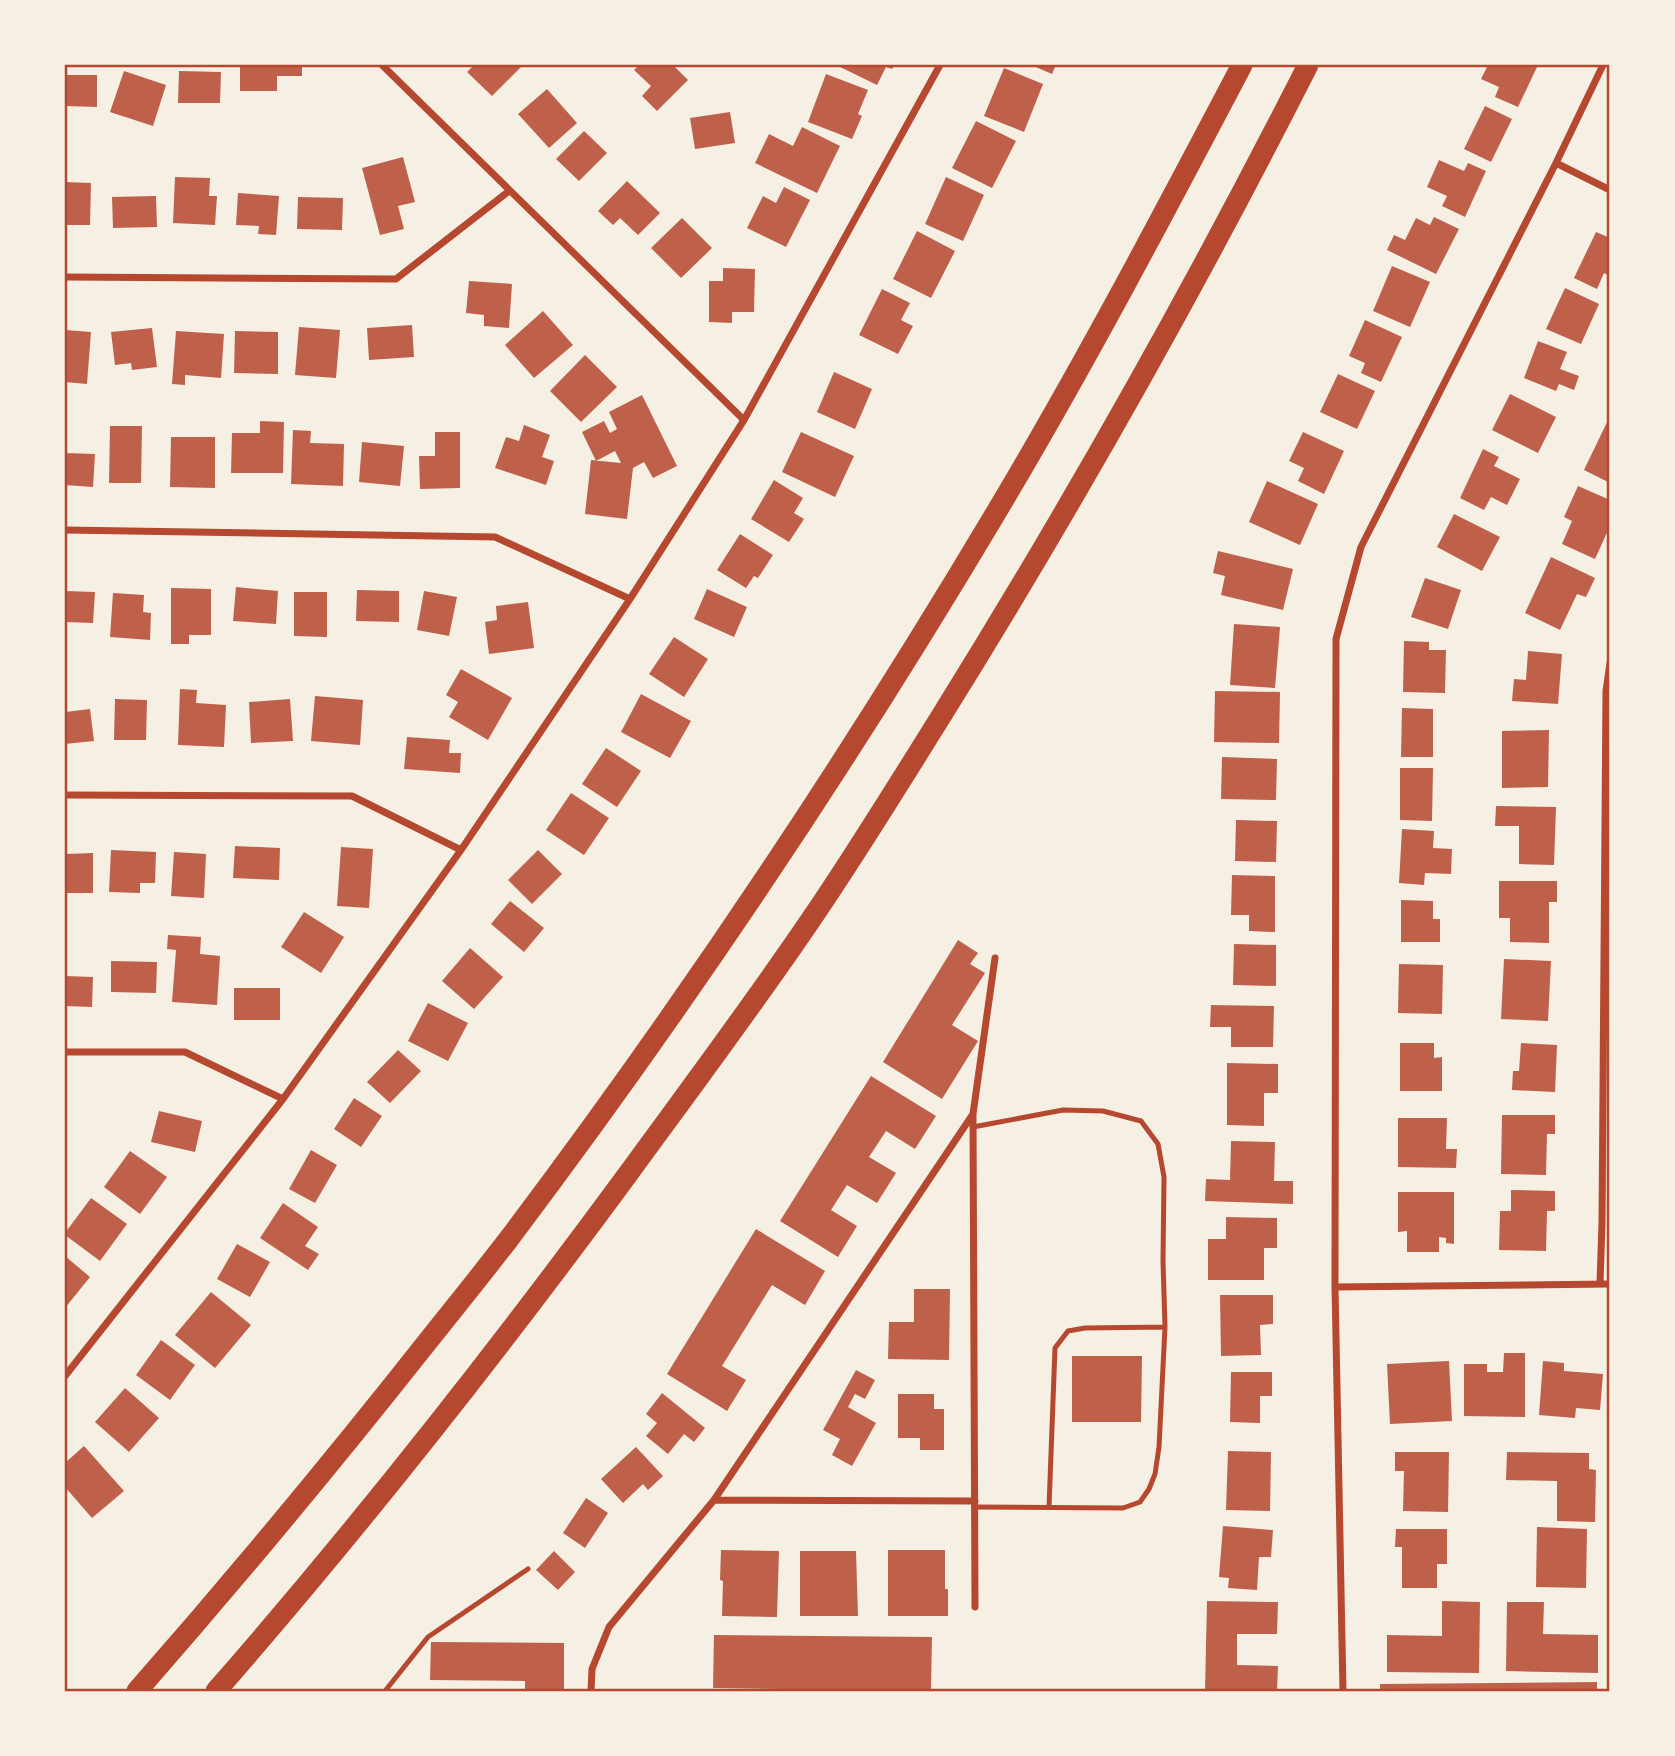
<svg xmlns="http://www.w3.org/2000/svg" width="1675" height="1756" font-family="Quicksand,sans-serif">
  <rect width="100%" height="100%" fill="#f6efe4"/>
  <path fill="#bf614a" d="M240 65H302V76H277V91H240Z
    M474 65H523L492 96 467 72Z
    M639 65H673L688 80 657 111 642 96 651 86 634 70Z
    M836 65H895L892 69 886 67 877 85Z
    M1031 65H1056L1052 74Z
    M1488 65H1538L1518 107 1495 97 1499 87 1481 79Z
    M1004 68 1043 84 1024 132 984 116Z
    M124 71 166 85 153 126 110 112Z
    M179 71 221 72 220 103H178Z
    M826 74 868 90 858 114 862 116 852 139 808 122Z
    M65 75H97V107L65 106Z
    M547 89 577 123 549 148 518 114Z
    M1485 106 1512 119 1491 162 1464 149Z
    M730 112 735 143 695 149 690 118Z
    M976 121 1016 141 992 188 952 168Z
    M802 127 840 146 817 193 755 163 769 134 793 146Z
    M584 131 607 153 579 181 556 159Z
    M403 157 415 202 398 206 404 229 380 235 362 168Z
    M1439 160 1464 171 1468 163 1486 171 1465 217 1442 206 1447 196 1427 187Z
    M175 177 210 178 209 196H217L215 225 173 223Z
    M946 177 984 195 963 241 925 224Z
    M627 181 660 213 638 235 620 218 613 225 598 211Z
    M65 182 91 183 90 225H65Z
    M784 187 810 200 786 247 747 228 763 196 776 203Z
    M238 193 279 196 276 235 258 234 259 226 236 225Z
    M156 196 157 227 113 228 112 197Z
    M298 197 343 198 342 230 297 229Z
    M1434 217 1459 229 1436 274 1387 250 1394 235 1405 240 1416 218 1430 225Z
    M682 218 712 248 681 278 651 248Z
    M917 231 955 251 931 298 893 279Z
    M1596 232 1610 238V276L1604 273 1597 289 1574 278Z
    M1392 266 1430 282 1410 327 1373 311Z
    M723 268 755 269 754 312H732V323L709 322V281H723Z
    M469 281 512 284 509 328 484 326V315L466 313Z
    M1565 288 1599 304 1581 344 1546 329Z
    M882 289 910 303 901 320 913 326 898 354 859 335Z
    M543 311 573 345 534 378 505 345Z
    M1365 320 1402 337 1381 382 1361 373 1365 363 1349 356Z
    M412 325 414 357 369 360 367 328Z
    M299 327 340 330 336 378 295 375Z
    M152 328 157 367 132 370 131 363 115 365 111 332Z
    M65 330 91 332 87 384 65 382Z
    M176 331 224 334 221 378 185 375V385L172 384Z
    M235 331 278 332V374L234 373Z
    M1538 341 1567 352 1560 369 1579 376 1574 390 1559 384 1556 391 1524 378Z
    M585 355 617 387 581 422 550 391Z
    M834 372 872 389 855 429 817 412Z
    M1338 374 1375 391 1357 429 1320 412Z
    M1510 394 1556 417 1538 453 1492 430Z
    M642 395 677 466 653 478 644 462 633 468 627 519 585 514 591 460 621 463 615 451 596 461 582 432 604 421 610 433 617 429 609 412Z
    M1610 416V483L1584 470Z
    M260 421 284 422 283 473H231L232 433H260Z
    M524 425 550 435 542 457 554 461 546 485 495 468 506 437 519 441Z
    M110 426H142L141 483H109Z
    M293 430 311 431 310 443 344 444 343 486 291 484Z
    M435 432H460V488L420 489 419 456H435Z
    M801 432 854 456 835 497 782 472Z
    M1303 432 1344 451 1324 494 1298 481 1304 468 1289 461Z
    M171 437H215V488L170 487Z
    M362 442 404 446 400 486 359 482Z
    M1483 449 1499 457 1494 466 1520 479 1507 505 1491 497 1484 510 1460 498Z
    M65 453 95 454 93 487 65 485Z
    M774 480 803 498 794 513 804 519 789 542 751 519Z
    M1267 481 1318 504 1300 545 1249 522Z
    M1578 486 1610 500V526L1595 559 1562 544 1572 521 1564 517Z
    M1454 514 1500 537 1482 571 1437 547Z
    M740 534 773 555 758 578 754 576 746 588 717 570Z
    M1218 551 1293 569 1283 610 1221 595 1225 576 1213 573Z
    M1551 557 1595 578 1586 597 1577 594 1560 630 1525 613Z
    M1425 578 1461 590 1448 629 1411 617Z
    M236 587 278 591 276 624 233 621Z
    M171 588 211 589V635H189V644H171Z
    M707 589 747 607 734 637 694 619Z
    M357 590 399 591V622L356 621Z
    M65 591 95 592 93 623 65 622Z
    M424 591 457 597 449 636 417 630Z
    M294 592H327V637L294 636Z
    M113 593 144 595 143 612 151 613 150 640 110 637Z
    M528 602 534 648 489 654 485 622 497 620 496 606Z
    M1234 624 1280 627 1275 688 1230 685Z
    M674 637 708 659 684 697 649 674Z
    M1404 641 1429 642V650H1446L1445 693 1403 692Z
    M1528 651 1562 654 1558 704 1512 701 1514 679 1526 680Z
    M461 669 512 698 488 740 449 717 458 702 446 695Z
    M180 689 197 690 196 703 226 705 224 747 178 745Z
    M1215 691 1280 692 1279 743 1214 742Z
    M641 694 691 721 670 758 621 732Z
    M315 696 363 700 360 745 311 741Z
    M115 699 147 700 146 740H114Z
    M290 699 293 741 251 743 249 702Z
    M1402 708 1433 709V757H1401Z
    M90 709 94 741 65 744V712Z
    M1549 730 1548 787 1502 788V731Z
    M407 737 450 740 449 753H461L460 773 404 769Z
    M606 748 641 771 617 807 582 784Z
    M1222 757 1277 759 1276 800 1221 799Z
    M1400 768H1433L1432 821 1400 820Z
    M571 793 609 818 584 855 546 830Z
    M1496 806 1556 807 1554 865 1519 864V826H1495Z
    M1236 820 1277 821 1276 862 1235 861Z
    M1402 829 1434 831 1433 848 1452 849 1451 874 1425 873 1424 885 1399 883Z
    M235 846 280 848 279 880 233 878Z
    M341 847 373 849 369 908 337 906Z
    M111 850 156 852 155 883H140V893L109 892Z
    M538 850 562 874 532 904 508 880Z
    M174 852 206 854 204 898 171 896Z
    M93 853V893H65V854Z
    M1232 875 1275 876V932L1249 931V915H1231Z
    M1499 881H1557V902H1549V943L1510 942V918H1499Z
    M1401 900 1433 901V919H1440V942H1401Z
    M510 901 544 928 524 952 491 924Z
    M304 912 344 937 321 973 281 947Z
    M168 935 201 937 200 954 220 956 217 1005 172 1002 176 950 167 949Z
    M958 940 978 953 970 964 985 973 952 1025 978 1041 942 1099 883 1062Z
    M1234 944 1276 945V986L1233 985Z
    M470 948 503 977 474 1009 442 981Z
    M1504 959 1551 961 1548 1021 1501 1019Z
    M111 961 157 962 156 993 111 992Z
    M1399 964 1443 965 1442 1014 1398 1013Z
    M65 976 93 977 92 1007 65 1006Z
    M234 988H280V1020H234Z
    M428 1003 468 1023 448 1061 408 1041Z
    M1211 1005 1274 1006 1273 1047H1231V1027H1210Z
    M1400 1043H1434V1058L1442 1057V1091H1400Z
    M1521 1043 1557 1045 1555 1092 1512 1090 1513 1071H1519Z
    M398 1050 421 1071 390 1103 367 1082Z
    M1227 1063 1278 1064V1093H1264V1126L1227 1125Z
    M871 1076 936 1116 915 1149 886 1131 869 1157 896 1173 877 1203 847 1185 831 1210 857 1226 838 1257 780 1221Z
    M354 1098 382 1116 361 1147 334 1129Z
    M159 1111 202 1121 195 1152 151 1142Z
    M1502 1115H1555V1134H1547L1546 1175 1501 1174Z
    M1398 1118H1447L1446 1149H1457L1456 1168 1398 1167Z
    M1231 1141 1275 1142 1274 1181H1293V1204L1205 1201 1206 1179 1230 1180Z
    M311 1150 337 1165 315 1203 289 1189Z
    M130 1151 167 1177 140 1214 104 1187Z
    M1511 1190 1555 1191V1211H1547L1546 1251 1499 1250 1500 1211H1511Z
    M1398 1192H1454V1244L1446 1243V1238L1439 1237V1252H1407V1231L1398 1232Z
    M91 1198 127 1224 100 1261 65 1235V1233Z
    M283 1203 318 1227 305 1246 319 1254 308 1270 260 1238Z
    M1226 1217 1277 1218V1248H1264V1280H1208V1239H1226Z
    M756 1229 825 1271 805 1305 772 1285 722 1366 746 1380 727 1411 667 1374Z
    M237 1244 270 1262 250 1297 217 1279Z
    M65 1256 90 1277 65 1308Z
    M914 1289H950L949 1360 888 1359 889 1322H914Z
    M211 1292 251 1325 215 1368 175 1335Z
    M1220 1295H1273V1324L1260 1325 1261 1355 1221 1356Z
    M161 1340 195 1365 170 1400 136 1375Z
    M1504 1353H1525V1417L1464 1416V1364H1487V1372H1503Z
    M1072 1356H1142L1141 1422H1072Z
    M1449 1361 1452 1421 1390 1424 1387 1364Z
    M1543 1361 1564 1363V1371L1603 1374 1600 1410 1576 1408 1575 1418 1539 1415Z
    M856 1370 875 1380 865 1399 855 1394 848 1407 876 1423 852 1466 832 1455 840 1439 823 1430Z
    M1231 1372H1272V1396H1260V1423L1230 1422Z
    M125 1388 159 1418 129 1452 95 1422Z
    M662 1393 705 1428 694 1442 684 1434 668 1454 646 1436 657 1423 646 1414Z
    M898 1394H934V1409H944V1450H920V1438H898Z
    M84 1446 124 1491 92 1518 65 1487V1463Z
    M636 1447 663 1476 648 1490 643 1484 623 1503 601 1479Z
    M1228 1451 1271 1452 1270 1511 1226 1510Z
    M1395 1452H1449L1448 1512 1403 1511 1404 1471H1395Z
    M1507 1452 1589 1453V1469L1596 1470 1595 1522 1557 1521V1481L1506 1480Z
    M586 1498 608 1513 585 1548 563 1533Z
    M1223 1526 1273 1530 1271 1557H1259L1257 1590 1228 1588 1229 1578 1219 1577Z
    M1537 1527 1587 1529 1586 1588 1536 1587Z
    M1396 1529H1447V1564H1437V1588H1402V1547H1395Z
    M721 1550 779 1551 777 1617 722 1616 723 1581 720 1580Z
    M888 1550H945V1589H948V1616H888Z
    M554 1551 575 1572 558 1590 536 1570Z
    M800 1551H856L858 1616H800Z
    M1207 1601 1278 1602 1277 1634H1237V1665L1278 1666 1277 1691H1205Z
    M1442 1601 1480 1602 1479 1673 1387 1672V1635L1442 1636Z
    M1507 1602H1544L1543 1634 1598 1635V1673L1506 1671Z
    M714 1635 932 1637 931 1690 879 1689V1691H858V1690L713 1688Z
    M431 1642 564 1643V1691H525V1681L430 1680Z
    M1597 1682V1691H1380V1684Z"/>
  <g fill="none" stroke-linecap="round" stroke-linejoin="round">
    <path stroke="#b5482f" stroke-width="5" d="M973 1127 1063 1110 1103 1111 1141 1121 1158 1144 1164 1177 1163 1261 1165 1327 1159 1447 1155 1474 1149 1489 1140 1502 1123 1508 975 1507
      M1049 1507 1055 1348 1068 1331 1085 1328 1165 1327
      M385 1691 428 1637 528 1569"/>
    <path stroke="#b5482f" stroke-width="7" d="M382 65 744 420
      M1556 163 1610 190
      M65 277 396 279 509 191
      M65 530 495 537 630 599
      M65 795 352 796 461 850
      M65 1052H185L283 1099
      M1600 1284 1602 1223 1606 691 1610 663
      M1335 1287 1610 1284
      M65 1376 283 1099 461 850 630 599 744 420 940 65
      M714 1500 975 1501
      M975 1607 973 1114 995 958
      M591 1691 592 1669 609 1627 714 1500 973 1114
      M1343 1691 1335 1287 1336 639 1361 547 1556 163 1603 65"/>
    <path stroke="#b5482f" stroke-width="21" d="M137 1691C237 1577 334 1460 428 1341 455 1307 482 1274 508 1240 683 1008 845 766 994 516 1082 369 1162 217 1242 65
      M216 1691C362 1524 497 1352 628 1174 690 1089 753 1005 812 918 857 852 898 785 940 718 1072 506 1195 288 1308 65"/>
  </g>
  <rect width="1675" height="1756" fill="none" stroke="#f6efe4" stroke-width="133"/>
  <rect x="66" y="66" width="1542" height="1624" fill="none" stroke="#b5482f" stroke-width="2.5"/>
</svg>
